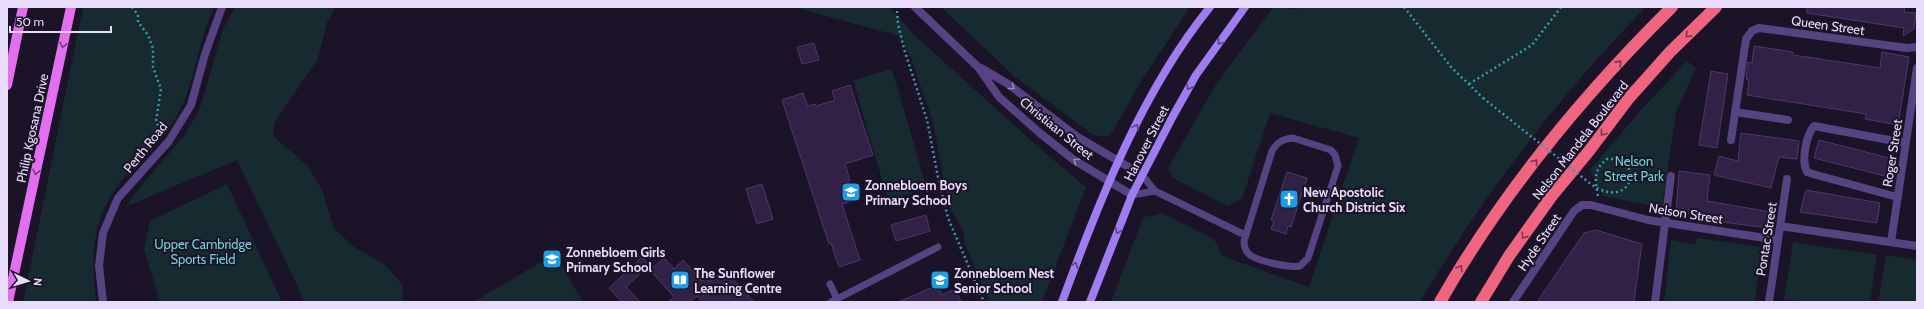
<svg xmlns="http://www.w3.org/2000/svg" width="1924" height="309" font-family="Cabin,sans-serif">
  <rect width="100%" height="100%" fill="#1b1327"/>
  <path fill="#162a30" d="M83 7H214C198 41 196 80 178 114 167 135 148 151 131 169 93 211 90 248 96 302H23Z
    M235 7H336L327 22 318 59 274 123 273 136 307 165 322 190 334 228 354 247 384 264 402 284 403 302H305L237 160 125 207 140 187 184 136 200 108 223 29Z
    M793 7H890L911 32 1044 152 1086 187 1042 302H990L965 244 964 233 948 204 933 122 911 58 899 36Z
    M941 7H1190L1143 78 1110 136C1102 136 1097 137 1090 133L1015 77Z
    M1273 7 1298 9V7H1646C1559 96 1483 195 1420 302H1111L1144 215 1148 217 1162 213 1214 239 1222 256 1309 287 1359 138 1270 113 1242 199 1227 206 1173 178 1168 168 1215 86Z
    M1687 61 1696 68 1676 112 1662 208 1603 196 1590 170 1640 111Z
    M892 69 927 189 888 200 853 80Z
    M227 184 282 302H160L144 249 150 221Z
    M1697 238 1761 247 1755 302H1664L1671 240 1695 245Z
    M1793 242 1877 255 1870 302H1805L1784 299Z
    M555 254 583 302H473Z
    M1886 255 1917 260V302H1878Z"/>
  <path fill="#322146" stroke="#50356f" d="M1807 7H1905L1904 12 1916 13 1914 29 1903 36 1904 28 1807 13Z
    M814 43 819 60 802 64 797 47Z
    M1754 46 1793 52V55L1880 68 1882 52 1909 57 1898 125 1865 119 1866 114 1747 95 1749 80 1746 79 1748 62 1752 63Z
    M1711 71 1728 74 1717 148 1699 145Z
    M850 85 873 155 845 164 850 180 848 181 854 200 842 204 860 260 839 267 831 243 829 244 782 100 803 93 808 106 815 104 816 106 835 100 832 91Z
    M1741 133 1799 141 1797 159 1779 157 1771 188 1714 175 1719 156 1738 161Z
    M1819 140 1893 159 1889 177 1814 158Z
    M1679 171 1710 175 1707 201 1771 212 1768 228 1715 221V217L1676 212Z
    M1287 172 1307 178 1291 227 1288 226 1286 234 1271 229 1274 221 1271 220Z
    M762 184 773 219 757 224 746 189Z
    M1806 190 1880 203 1877 223 1800 212Z
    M926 215 930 231 896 241 891 225Z
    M1596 230 1642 244 1634 302H1537L1584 233Z
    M642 257 649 265 626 287 640 302H622L609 288Z
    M664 258 674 269 683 260 702 281 706 278 710 282 724 269 754 302H703L697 296 689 302H668L674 297 650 270Z
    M938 285 942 295 955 289 961 302H898Z"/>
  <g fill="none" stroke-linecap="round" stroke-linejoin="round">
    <path stroke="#3d97ae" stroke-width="2.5" stroke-dasharray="2 3" stroke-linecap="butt" d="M132 7 138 15V22L148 35 153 48V67L161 89 156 121 162 133
      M1404 7 1451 67 1483 98
      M897 11 898 24 904 49 927 120 938 177 948 218 984 302
      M1469 84 1532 45 1561 7
      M1598 196C1595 180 1593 170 1607 159H1615"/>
    <path stroke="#564381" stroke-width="7" d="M1293 138 1331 150 1335 155 1338 166 1308 258 1300 266C1290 268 1254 261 1248 253 1245 250 1244 245 1244 241L1272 151C1277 142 1283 139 1293 138Z
      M1142 175 1155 191 1245 235
      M1132 195 1155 191
      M830 284 837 299
      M831 302 938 247"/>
    <path stroke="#564381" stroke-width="8" d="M915 7 978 67 999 97 1041 134 1074 160 1132 195
      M981 68 1008 84 1076 136 1142 175
      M1735 112 1788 120
      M1731 140 1746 39 1752 31 1759 28 1907 48 1917 47
      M1897 197 1813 174 1807 172C1801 160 1806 136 1814 126L1905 143
      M1780 226 1917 246
      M1891 242 1917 68
      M103 302 99 266 103 233 118 198 169 141 191 105 205 54 222 7
      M1513 302 1574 211 1582 205H1591L1648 220 1778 240
      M1655 302 1671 176
      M1769 302 1787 179"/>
    <path stroke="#9f7df1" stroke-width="8" d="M1062 302C1099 201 1142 91 1210 7
      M1090 302 1132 195 1173 116 1196 75 1245 7"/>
    <path stroke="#e26ef0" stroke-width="10" d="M7 85 23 7
      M8 302 71 7"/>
    <path stroke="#ef6481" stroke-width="12" d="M1440 302C1501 195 1585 93 1672 7
      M1481 302 1509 256 1551 197 1589 151 1629 98 1670 52 1716 7"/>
    <path stroke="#3d97ae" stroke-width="2.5" stroke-dasharray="2 3" stroke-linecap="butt" d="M1483 98 1592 185C1630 210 1644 164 1615 159"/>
  </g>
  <defs><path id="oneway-chevron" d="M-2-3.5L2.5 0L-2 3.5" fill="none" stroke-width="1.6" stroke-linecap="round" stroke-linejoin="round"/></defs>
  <g stroke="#7a3750">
    <use href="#oneway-chevron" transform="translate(1688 35) rotate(135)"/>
    <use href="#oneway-chevron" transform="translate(1619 63) rotate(-48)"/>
    <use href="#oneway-chevron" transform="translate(1603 133) rotate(127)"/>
    <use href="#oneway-chevron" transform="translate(1535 162) rotate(-52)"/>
    <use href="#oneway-chevron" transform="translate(1524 236) rotate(125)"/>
    <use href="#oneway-chevron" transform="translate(1460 268) rotate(-59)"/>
  </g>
  <g stroke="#564382">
    <use href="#oneway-chevron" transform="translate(1220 42) rotate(127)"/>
    <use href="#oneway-chevron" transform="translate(1189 87) rotate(120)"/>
    <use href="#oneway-chevron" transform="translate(1136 127) rotate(-62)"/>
    <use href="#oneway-chevron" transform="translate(1118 231) rotate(112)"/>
    <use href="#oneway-chevron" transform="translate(1075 265) rotate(-70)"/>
  </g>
  <g stroke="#753c81">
    <use href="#oneway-chevron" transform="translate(63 45) rotate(102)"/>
    <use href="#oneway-chevron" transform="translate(36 172) rotate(102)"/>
  </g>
  <g stroke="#9888b8">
    <use href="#oneway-chevron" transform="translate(1012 87) rotate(38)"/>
    <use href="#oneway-chevron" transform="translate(1076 161) rotate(-145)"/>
  </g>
  <defs>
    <symbol id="school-square" viewBox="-11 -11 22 22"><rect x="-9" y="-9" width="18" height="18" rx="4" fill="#1c9de7" stroke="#1b1327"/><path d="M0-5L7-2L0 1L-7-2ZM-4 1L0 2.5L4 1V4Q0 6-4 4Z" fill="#fff"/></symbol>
    <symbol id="church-square" viewBox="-11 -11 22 22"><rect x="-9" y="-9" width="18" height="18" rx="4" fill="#1c9de7" stroke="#1b1327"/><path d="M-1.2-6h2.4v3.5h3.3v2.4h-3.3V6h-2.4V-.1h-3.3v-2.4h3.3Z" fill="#fff"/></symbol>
    <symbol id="library-square" viewBox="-11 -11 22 22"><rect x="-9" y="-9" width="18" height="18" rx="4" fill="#1c9de7" stroke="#1b1327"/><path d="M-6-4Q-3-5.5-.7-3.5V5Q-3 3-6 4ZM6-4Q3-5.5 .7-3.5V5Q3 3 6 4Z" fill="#fff"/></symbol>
  </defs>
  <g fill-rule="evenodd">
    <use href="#school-square" x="840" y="181" width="22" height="22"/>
    <use href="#church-square" x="1278" y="188" width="22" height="22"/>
    <use href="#school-square" x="541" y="248" width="22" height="22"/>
    <use href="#library-square" x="669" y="269" width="22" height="22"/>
    <use href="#school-square" x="929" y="269" width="22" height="22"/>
  </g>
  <g text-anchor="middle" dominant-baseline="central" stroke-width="4" stroke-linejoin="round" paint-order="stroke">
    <g font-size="13" fill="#e8dcfb" stroke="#1b1327">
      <text transform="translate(1828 25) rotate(8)">Queen Street</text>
      <text transform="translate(32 128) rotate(-78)">Philip Kgosana Drive</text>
      <text transform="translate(1057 128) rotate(39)">Christiaan Street</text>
      <text transform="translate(1580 140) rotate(-52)">Nelson Mandela Boulevard</text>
      <text transform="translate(1146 143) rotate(-63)">Hanover Street</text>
      <text transform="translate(145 147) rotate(-51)">Perth Road</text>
      <text transform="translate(1892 153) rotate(-81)">Roger Street</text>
      <text transform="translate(1686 213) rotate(9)">Nelson Street</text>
      <text transform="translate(1766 239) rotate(-81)">Pontac Street</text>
      <text transform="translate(1539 242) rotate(-56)">Hyde Street</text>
    </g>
    <g font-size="13" fill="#6fd3d5" stroke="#1b1327">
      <text x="1634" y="161">Nelson<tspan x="1634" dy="15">Street Park</tspan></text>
      <text x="203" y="244">Upper Cambridge<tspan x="203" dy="15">Sports Field</tspan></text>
    </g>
    <g font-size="13" font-weight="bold" fill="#e8dcfb" stroke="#1b1327" text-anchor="start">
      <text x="865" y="185">Zonnebloem Boys<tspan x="865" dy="15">Primary School</tspan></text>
      <text x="1303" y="192">New Apostolic<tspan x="1303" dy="15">Church District Six</tspan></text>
      <text x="566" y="252">Zonnebloem Girls<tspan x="566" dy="15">Primary School</tspan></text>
      <text x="694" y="273">The Sunflower<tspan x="694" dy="15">Learning Centre</tspan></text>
      <text x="954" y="273">Zonnebloem Nest<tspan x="954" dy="15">Senior School</tspan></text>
    </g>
  </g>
  <rect width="1924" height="309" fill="none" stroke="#e8dcfb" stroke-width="16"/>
  <g transform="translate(28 281) rotate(95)" stroke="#1b1327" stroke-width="3" paint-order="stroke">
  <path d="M0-3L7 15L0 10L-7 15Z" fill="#e8dcfb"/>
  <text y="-6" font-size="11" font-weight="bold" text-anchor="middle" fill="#e8dcfb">N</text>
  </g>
  <path d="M10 26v6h101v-6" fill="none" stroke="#e8dcfb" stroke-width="2"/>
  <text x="16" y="26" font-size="12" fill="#e8dcfb" stroke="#1b1327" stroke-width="3" paint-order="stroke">50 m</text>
</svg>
